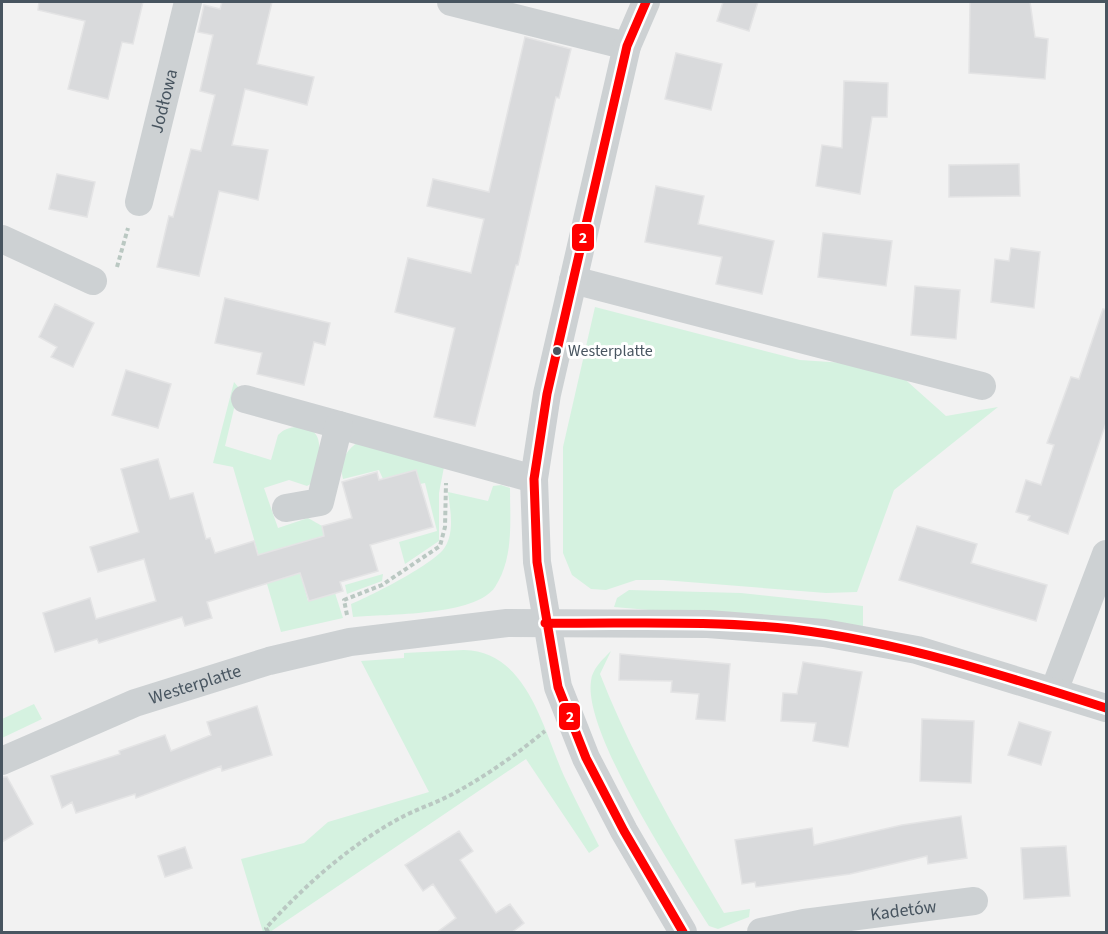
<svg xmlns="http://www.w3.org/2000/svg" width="1108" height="934" font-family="'Source Sans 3',sans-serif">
  <rect width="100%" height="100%" fill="#f2f2f2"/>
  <path fill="#d5f2e0" d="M595 307 800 360 890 366 946 416 998 407 894 490 857 592 826 593 663 580H636L606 590 591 589 572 575 563 553V447Z
    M234 382 239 388 225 446 271 460 278 435C285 428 291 427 300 427 330 428 317 464 314 482L307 486 289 480 264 488 278 528 308 518 322 526 324 536 293 546 308 601 335 593 343 618 281 632 233 467 213 463Z
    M359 442 444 467 439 493V541L405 564 399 542 437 531 425 483 420 484 416 470 383 479 379 470 343 479C339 465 345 449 359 442Z
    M501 485 510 488C510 521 514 558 495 587 476 616 387 614 353 617L351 604C371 596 436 563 445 547 455 531 450 509 448 492L488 501 493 486Z
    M383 574 382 581 347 594 345 585Z
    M629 590 741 593 863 606V628L614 607 617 598Z
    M464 650C527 651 543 729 564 776 575 799 587 823 599 846L589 853 526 759 270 932H263L241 859 304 843 328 822 429 792 361 661 404 658V653Z
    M611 651 600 674C633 758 678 835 724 913L750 909 749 917 718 929 709 926C679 878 583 733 591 681 592 669 603 659 611 651Z
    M34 704 42 719 2 738V719Z"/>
  <path fill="#d9dadc" stroke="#e4e4e5" stroke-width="1.5" d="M39 2H143L133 44 122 42 108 99 68 89 85 21 38 10Z
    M222 2H272L257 64 314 77 307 105 245 89 232 145 268 150 258 200 219 191 199 276 157 267 169 216 173 217 191 149 201 151 215 95 200 91 213 35 198 32 204 5 220 9Z
    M723 2H758L749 31 717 21Z
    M970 2H1030L1035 37 1048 39 1045 79 969 73Z
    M525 37 571 49 559 98 556 97 518 265H516L475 426 434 417 455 328 395 312 408 258 471 273 484 219 427 206 433 179 489 192Z
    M676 53 722 64 711 110 665 99Z
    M844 81 888 83 887 117H872L860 194 816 186 822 145 842 148Z
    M1019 164 1020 196 949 197V165Z
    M57 174 95 182 87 217 49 209Z
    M656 186 704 196 698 224 774 241 762 294 716 284 722 257 645 242Z
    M823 233 892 241 886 286 818 277Z
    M1011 248 1040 252 1034 308 991 302 995 259 1009 261Z
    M915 286 960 290 956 339 911 335Z
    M225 298 330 323 325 345 314 342 304 385 257 374 262 353 215 343Z
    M55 304 94 323 73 367 51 357 57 347 39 337Z
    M1103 309 1107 310V420L1068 534 1028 520 1030 516 1016 512 1026 480 1041 485 1054 445 1047 443 1071 377 1079 379Z
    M126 370 171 384 158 428 112 415Z
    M158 459 170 499 193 493 206 539 210 538 215 553 254 541 258 555 324 536 322 526 352 518 342 482 377 472 379 480 416 470 433 527 370 545 378 571 340 582 343 591 309 601 300 573 207 602 212 618 185 626 182 617 99 643 97 639 55 652 43 613 90 598 96 619 156 601 144 559 98 572 90 547 139 532 121 469Z
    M917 526 977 544 971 563 1047 585 1036 621 899 580Z
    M620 654 730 664 725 721 696 719 699 694 671 692 672 681 619 680Z
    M803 662 862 672 848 747 813 741 816 723 781 721 783 693 797 694Z
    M257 706 272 755 222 771 221 766 136 798 135 794 76 813 72 802 62 808 51 776 120 754 119 751 165 735 171 751 211 735 207 722Z
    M922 719 974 721 971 783 920 781Z
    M1019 722 1051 732 1041 765 1008 755Z
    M2 777H7L33 824 2 842Z
    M961 816 967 858 928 864 927 856 850 874 756 887 755 882 742 884 735 840 812 828 814 845 902 825Z
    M459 831 473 851 460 860 496 913 510 904 524 923 511 933H436L456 918 433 884 423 891 405 865Z
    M1066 846 1070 896 1024 899 1021 848Z
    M185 847 192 868 165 877 158 856Z"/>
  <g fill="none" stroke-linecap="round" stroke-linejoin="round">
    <path stroke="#bac8c2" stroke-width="4" stroke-dasharray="4.5 3" stroke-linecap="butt" d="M117 267 128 228
      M347 615 344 600 382 585 440 546 445 527 446 483
      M268 932 266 928C305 885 352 843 404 816 422 807 441 801 458 791 489 774 518 753 545 731"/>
    <g stroke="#cdd1d3" stroke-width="28">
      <path d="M451 2 627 46"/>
      <path d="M646 2 627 46 547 394 534 479 537 562 558 687 586 758 624 831 683 932"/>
      <path id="s1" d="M139 202 188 2"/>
      <path d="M2 239 93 281"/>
      <path d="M573 280 982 386"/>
      <path d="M245 399 534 479"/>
      <path d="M286 508 320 502 339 425"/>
      <path d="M1054 691 1106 554"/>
      <path id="s2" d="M2 761 135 703 269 661 350 642 507 623 708 624 824 633 917 650 1106 708"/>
      <path id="s3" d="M761 932 804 923 974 901"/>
    </g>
    <defs>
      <path id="bus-1" d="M646 2 627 46 547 394 534 479 537 562 558 687 586 758 624 831 683 932
        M545 623C627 624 710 620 792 629 899 642 1003 675 1106 708"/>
    </defs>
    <use href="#bus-1" stroke="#fff" stroke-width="14"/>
    <use href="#bus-1" stroke="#f00" stroke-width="9"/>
  </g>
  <circle fill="#485560" stroke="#fff" stroke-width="2" cx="557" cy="351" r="5"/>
  <g text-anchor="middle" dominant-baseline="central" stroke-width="6" stroke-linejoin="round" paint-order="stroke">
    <g font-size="16" fill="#485560" stroke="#fff" text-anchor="start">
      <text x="568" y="351">Westerplatte</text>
    </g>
    <g font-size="18" fill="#485560" stroke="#fff">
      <text stroke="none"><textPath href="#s1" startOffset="104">Jodłowa</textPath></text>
      <text stroke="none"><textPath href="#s2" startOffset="208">Westerplatte</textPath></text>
      <text stroke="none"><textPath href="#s3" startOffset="144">Kadetów</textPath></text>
    </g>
  </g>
  <g stroke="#fff" stroke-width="2">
    <rect x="571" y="223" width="24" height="29" rx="6" fill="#f00"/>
    <rect x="558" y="702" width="23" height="29" rx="6" fill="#f00"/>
  </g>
  <g font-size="16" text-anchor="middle" font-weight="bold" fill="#fff">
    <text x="583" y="243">2</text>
    <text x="570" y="722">2</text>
  </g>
  <rect width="1108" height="934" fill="none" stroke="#485560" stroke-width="6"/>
</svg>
